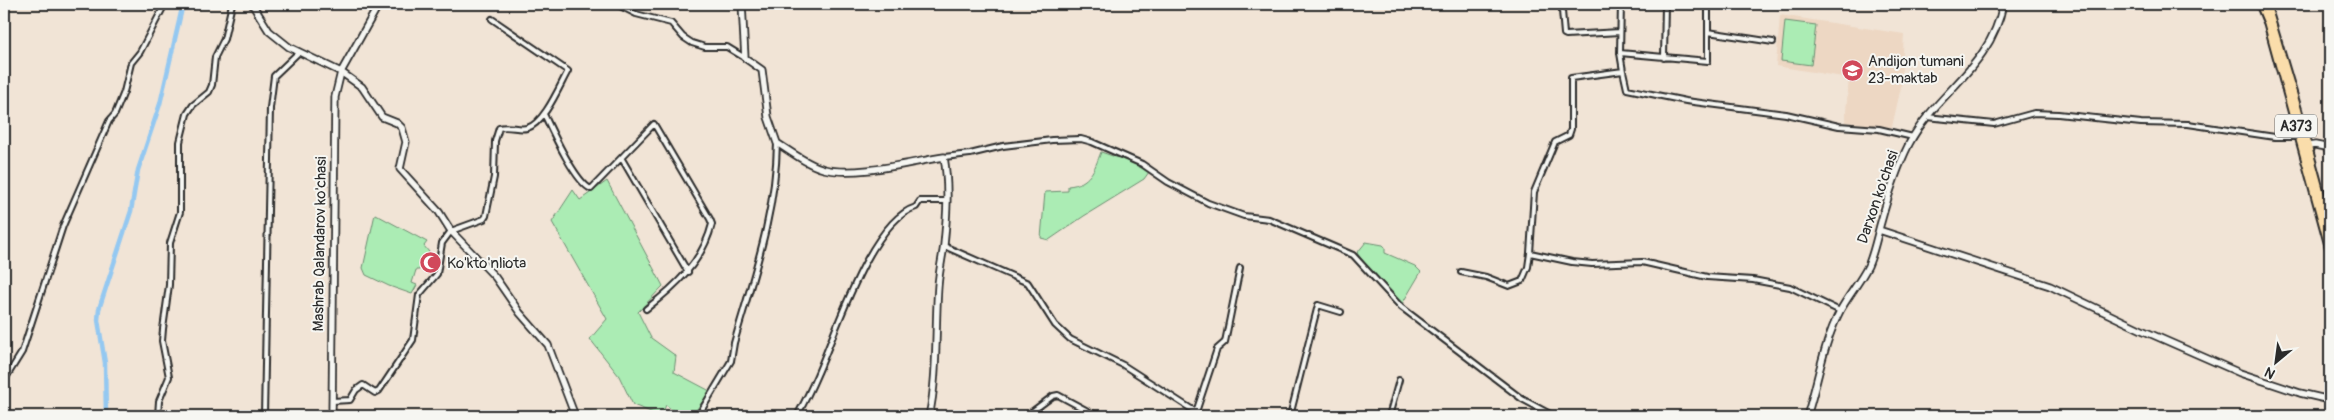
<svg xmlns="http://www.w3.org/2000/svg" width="2334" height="420" font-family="Pangolin,sans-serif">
  <rect width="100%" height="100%" fill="#f1e4d6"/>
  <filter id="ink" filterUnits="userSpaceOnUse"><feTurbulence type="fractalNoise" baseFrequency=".02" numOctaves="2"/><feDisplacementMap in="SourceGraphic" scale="10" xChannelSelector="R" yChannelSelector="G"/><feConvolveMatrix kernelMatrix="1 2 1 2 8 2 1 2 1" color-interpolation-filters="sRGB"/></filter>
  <g filter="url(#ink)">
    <path fill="#edd7c3" d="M1780 15 1904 34 1901 87 1892 127 1845 122 1849 78 1776 66Z"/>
    <path fill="#abecb4" stroke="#6b8c70" d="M1785 21 1816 25 1811 65 1781 61Z
      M1101 152 1139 165 1149 172 1144 179 1084 216 1049 240 1041 238 1045 192 1068 191V186C1090 184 1094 170 1101 152Z
      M607 181 663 286 638 312 651 338 676 356 674 372 710 391 692 416H680L666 405 661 416 633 405 619 376 590 339 607 319 552 222 573 190 580 200Z
      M375 214 427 242 424 246 429 252 419 270H416L412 283 417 285 412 294 389 286 366 275 363 268Z
      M1366 242 1383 245 1385 247V253L1415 266 1421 272 1402 304 1373 274 1357 253Z"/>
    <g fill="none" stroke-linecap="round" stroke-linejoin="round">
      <path stroke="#94c8f1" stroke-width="4.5" d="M106 416 105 363 98 320 99 309 131 211 138 170 160 104 183 4"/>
      <defs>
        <path id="street" d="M616 4 636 14 671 23 683 37 692 43 705 47H727L745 58
          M1562 11 1564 34 1566 35 1620 32
          M1708 32 1773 42
          M1620 53 1708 61V4
          M1664 58 1665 4
          M1623 71 1627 89 1686 101 1786 114 1839 126 1879 129 1913 137
          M544 114C552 131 575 182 591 189L654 124 710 219 712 224C703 261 676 286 646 309
          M1927 117 1994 124 2034 113 2058 114 2141 123 2188 124 2275 137H2299
          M944 157 970 154 1003 146 1052 140 1081 139 1092 142 1142 164 1168 182 1208 203 1244 216 1269 219 1353 255 1401 307 1522 399 1554 416
          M622 159 688 272
          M944 246 1028 283 1055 325 1070 339 1123 365 1196 412 1194 416
          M1530 253 1534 192 1555 142 1569 135 1571 129V78L1623 71 1620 53 1621 4
          M1461 272 1486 277 1509 286 1522 281 1528 267 1530 253 1572 262 1592 264 1642 262 1707 277 1753 280 1790 287 1840 311
          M4 381 22 352 63 226 109 121 115 114 124 92 131 63 140 52 165 4
          M332 401 350 400 356 390 363 385 375 393 379 391 413 340 419 295 437 274 442 243 451 231 484 219 486 216 494 177 495 141 499 128C508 125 518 130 527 128 544 124 560 85 568 71L492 19
          M1196 412 1217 349 1225 342 1240 268
          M158 416 159 401 169 377 162 341 163 329 169 285 170 243 180 212V142L187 114 193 105 209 92 212 85 215 57 224 39 232 4
          M264 416 270 108 274 76 299 52
          M698 416 731 361 734 343C753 277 776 213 777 143
          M797 416C804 403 811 389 817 375 836 333 870 221 916 207L920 201H947
          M1026 416 1053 396 1058 395 1097 416
          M1290 416 1318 305 1341 312
          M1389 416 1399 380"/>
        <path id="secondary" d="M252 4 269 31 289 47 341 72 362 87 382 117 397 123 402 128 406 142 400 169 439 212 451 231 495 277 520 313 548 345 575 416
          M742 4 745 58 762 70 768 117 777 143C791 152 808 165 824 169 856 177 911 162 944 157 949 186 947 215 944 245 942 259 939 272 938 286 935 326 938 378 929 416
          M2308 146 2315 145 2330 148
          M1879 230 2050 286 2144 331 2240 373 2300 393 2330 400
          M332 416 335 97 341 72 379 4
          M1807 416C1818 382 1823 344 1840 311 1848 296 1860 282 1868 266 1874 252 1877 236 1881 222 1888 196 1897 168 1909 144 1937 91 1991 68 2003 4"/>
        <path id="highway" d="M2260 4 2268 23 2330 249
          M2266 4 2297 108 2330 229"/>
      </defs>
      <use href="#street" stroke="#2b2b2b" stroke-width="8"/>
      <use href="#secondary" stroke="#2b2b2b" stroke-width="9"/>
      <use href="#highway" stroke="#2b2b2b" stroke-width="11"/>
      <use href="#street" stroke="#f6f6f2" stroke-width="4"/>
      <use href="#secondary" stroke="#f6f6f2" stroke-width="5.5"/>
      <use href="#highway" stroke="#faddab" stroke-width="7"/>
    </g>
  </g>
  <defs>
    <symbol id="school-disc" viewBox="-11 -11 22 22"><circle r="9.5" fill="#d1495b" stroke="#f6f6f2"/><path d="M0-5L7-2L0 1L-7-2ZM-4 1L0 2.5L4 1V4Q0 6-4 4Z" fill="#fff"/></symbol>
    <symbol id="mosque-disc" viewBox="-11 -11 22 22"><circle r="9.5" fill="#d1495b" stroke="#f6f6f2"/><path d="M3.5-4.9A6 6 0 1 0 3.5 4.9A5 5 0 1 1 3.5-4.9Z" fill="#fff"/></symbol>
  </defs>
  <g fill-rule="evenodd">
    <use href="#school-disc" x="1840" y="58" width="25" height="25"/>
    <use href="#mosque-disc" x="418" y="250" width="25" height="25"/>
  </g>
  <g text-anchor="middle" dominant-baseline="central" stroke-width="4" stroke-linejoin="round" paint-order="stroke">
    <rect fill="#f6f6f2" stroke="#686867" stroke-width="1" x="2275" y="114.5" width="42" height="23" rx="4"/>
    <g font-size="14" font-weight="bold" fill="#2b2b2b">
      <text x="2296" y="126">A373</text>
    </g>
    <g font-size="15" fill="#2b2b2b" stroke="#f6f6f2" text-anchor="start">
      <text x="1868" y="61">Andijon tumani<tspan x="1868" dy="17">23-maktab</tspan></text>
      <text x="447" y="263">Ko'kto'nliota</text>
    </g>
    <g font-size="15" fill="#2b2b2b" stroke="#f6f6f2">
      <text transform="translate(1878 197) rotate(-71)">Darxon ko'chasi</text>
      <text transform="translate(320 244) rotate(-89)">Mashrab Qalandarov ko'chasi</text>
    </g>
  </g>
  <rect width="2334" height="420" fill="none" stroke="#f6f6f2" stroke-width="20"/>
  <rect x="10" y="10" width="2314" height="400" fill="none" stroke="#2b2b2b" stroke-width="2" filter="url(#ink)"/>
  <g transform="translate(2276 362) rotate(209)" stroke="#f6f6f2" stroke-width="4" paint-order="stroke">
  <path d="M0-4L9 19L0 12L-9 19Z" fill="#2b2b2b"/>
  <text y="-8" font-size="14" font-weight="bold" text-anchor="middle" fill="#2b2b2b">N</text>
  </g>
</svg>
